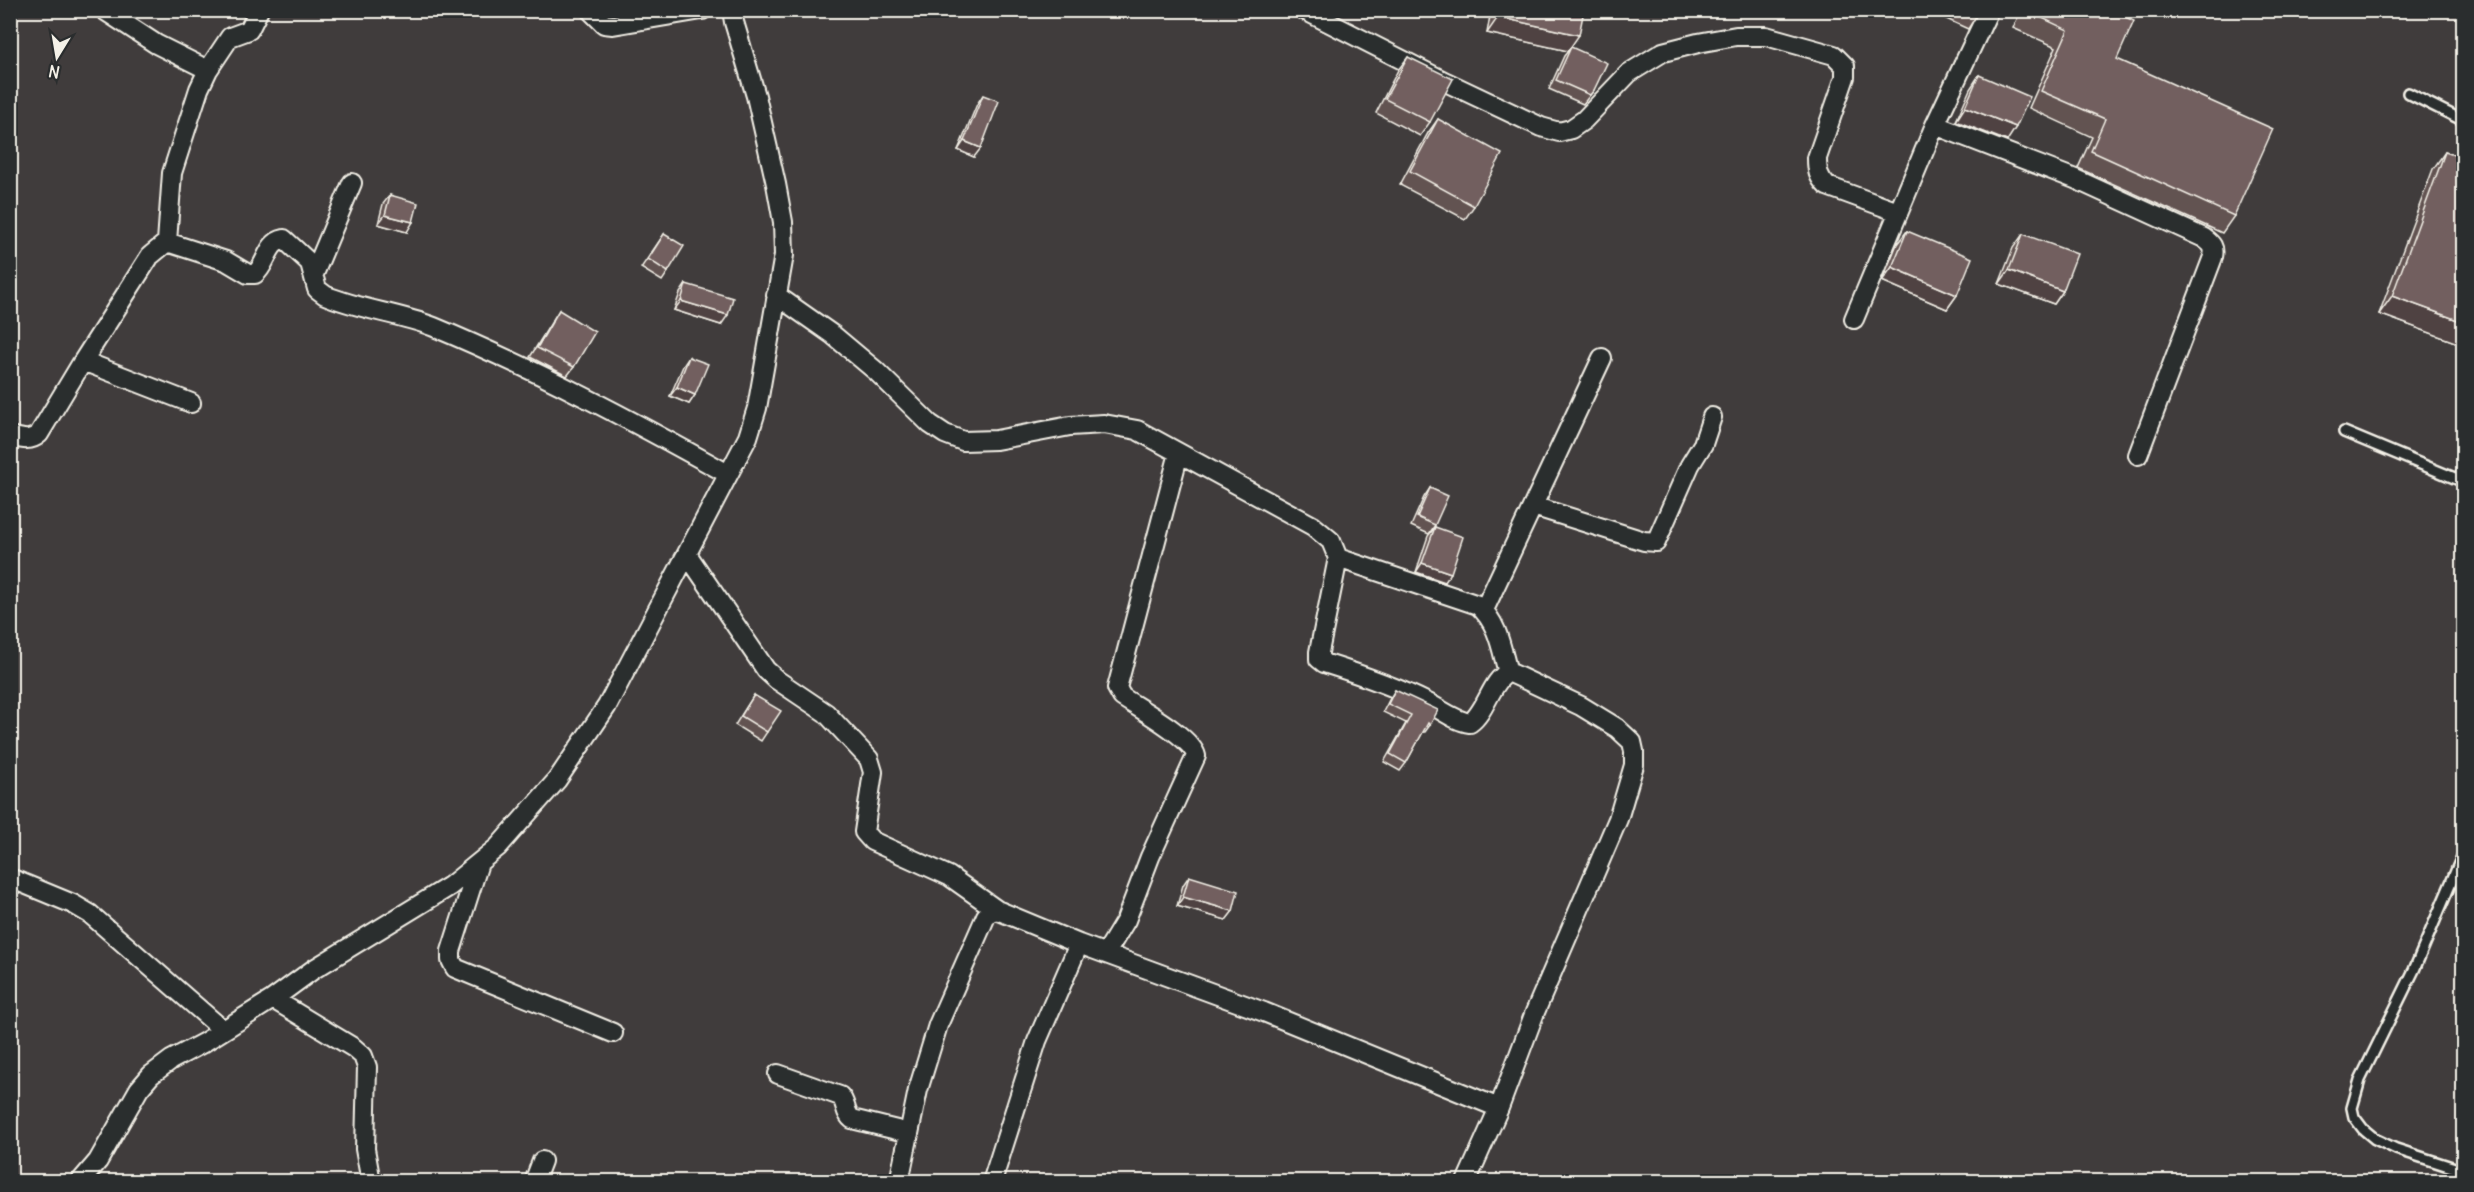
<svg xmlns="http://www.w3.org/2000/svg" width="2474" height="1192" font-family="Delius,sans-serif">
  <rect width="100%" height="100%" fill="#403c3c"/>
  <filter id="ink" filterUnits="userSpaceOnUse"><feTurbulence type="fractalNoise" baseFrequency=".0167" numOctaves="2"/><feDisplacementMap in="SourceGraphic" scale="12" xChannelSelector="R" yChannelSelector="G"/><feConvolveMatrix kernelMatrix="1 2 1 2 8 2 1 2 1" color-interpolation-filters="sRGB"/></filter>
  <g filter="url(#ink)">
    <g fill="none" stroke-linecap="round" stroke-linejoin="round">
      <defs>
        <path id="lane" d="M2408 93 2464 121
          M2344 432 2464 482
          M2464 852 2414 970 2360 1080 2352 1108 2354 1117 2363 1129 2375 1139 2396 1149 2464 1171"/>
        <path id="street" d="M104 10 156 44 208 70
          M590 10 604 24 613 25 702 10
          M1304 10 1446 82 1541 127 1559 132 1571 129 1584 120 1629 73 1663 52 1698 43 1736 36H1766L1834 55 1845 66V77L1817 158C1817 170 1818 177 1827 186L1898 212
          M1935 125 2075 179 2204 238C2212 244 2215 247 2213 257L2138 455
          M167 242 172 173 199 89 208 70 230 37 249 30 259 10
          M314 274 352 183
          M776 295 833 335 876 371 930 424 945 434 963 441 996 440 1070 426 1104 424 1137 430 1313 526 1331 541 1338 558 1319 652V659L1324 663C1359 674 1395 686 1428 703 1442 710 1455 721 1470 723 1486 712 1492 679 1508 673L1513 674 1581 706 1617 728 1632 742 1634 751V765L1618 819 1535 1012 1499 1108 1466 1182
          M1854 319 1935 125 1989 10
          M83 361 150 256 167 242 226 261 248 274H255C267 265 267 242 284 239L310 263 317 289 325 295C360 310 399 313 434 327 535 369 633 421 728 474
          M10 436C22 439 30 442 39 434L83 361 191 403
          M1533 506 1644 541 1656 542 1690 465 1703 444 1712 417
          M687 554 766 670 777 680 826 713 869 759 873 772 864 832 872 841 949 876 997 910
          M1338 558 1478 605C1498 623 1501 647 1508 673
          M1484 610 1602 358
          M479 863 451 951V960L455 968 613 1033
          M10 878 73 904 90 914 223 1030
          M1106 953 1126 920 1150 857 1196 756C1192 737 1138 708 1122 697L1117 688 1179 453
          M273 999 354 1048 363 1056 367 1067 365 1149 371 1182
          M778 1074 840 1096C847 1103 844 1113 852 1119L909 1133
          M80 1182 98 1161 139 1089 151 1075 171 1060 203 1043 273 999 314 969 450 886 498 847 557 780 607 706 748 437 757 408 784 255 783 222 776 184 756 96 734 22 732 10
          M534 1182 542 1161
          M899 1182 918 1090 938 1025 986 916 990 912 997 910 1079 944 1264 1012 1499 1108
          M992 1182 1037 1041 1079 944"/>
      </defs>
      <use href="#lane" stroke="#f4f1e8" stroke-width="14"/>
      <use href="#street" stroke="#f4f1e8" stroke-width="22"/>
      <use href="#lane" stroke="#2a2d2e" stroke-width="9"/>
      <use href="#street" stroke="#2a2d2e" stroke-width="18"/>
    </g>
    <path fill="#625251" stroke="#f4f1e8" stroke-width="1.5" d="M1491 10H1584L1571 47 1594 90 1583 104 1549 89 1564 56 1568 51 1487 33Z
      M1927 10H1980L1968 29Z
      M2021 10H2111L2117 59 2234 216 2222 233 2078 168 2092 137 2029 108 2056 47 2013 28Z
      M1408 57 1430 122 1420 136 1376 113 1398 70Z
      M1979 75 2007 141 1956 121 1970 89Z
      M983 95 974 157 958 150 977 104Z
      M1438 119 1474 206 1465 219 1400 185 1428 133Z
      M2445 152 2463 158V345L2379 314 2433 169Z
      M390 195 407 232 378 224 383 204Z
      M1907 231 1957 295 1947 309 1882 281 1897 244Z
      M664 234 668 272 662 281 641 268Z
      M2023 234 2063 291 2054 304 1999 284 2013 248Z
      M686 284 721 325 674 310 680 293Z
      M559 310 574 367 567 376 530 357Z
      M689 357 695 395 689 404 670 396 683 366Z
      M1430 488 1435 525 1429 534 1411 526 1424 497Z
      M1435 527 1445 582 1416 572 1428 536Z
      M1395 690 1430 725 1425 732H1423L1406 763 1400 771 1384 762 1406 723 1383 712 1390 698Z
      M754 695 767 732 761 741 735 725Z
      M1189 876 1233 911 1226 920 1177 906 1183 885Z"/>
    <path fill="#504242" stroke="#f4f1e8" stroke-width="1.5" d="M1498 17 1579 35 1568 51 1487 33Z
      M1965 107 2016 127 2007 141 1956 121Z
      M964 141 981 148 974 157 958 150Z
      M385 215 413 222 407 232 378 224Z
      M1892 267 1957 295 1947 309 1882 281Z
      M2009 270 2063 291 2054 304 1999 284Z
      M2392 296 2463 322V345L2379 314Z
      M681 301 728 315 721 325 674 310Z
      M677 387 695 395 689 404 670 396Z
      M1422 563 1451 573 1445 582 1416 572Z
      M1183 897 1233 911 1226 920 1177 906Z"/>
    <path fill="#725f5e" stroke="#f4f1e8" stroke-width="1.5" d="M1499 10H1584L1579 35 1498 17Z
      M2025 10H2111L2134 21 2117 59 2273 129 2234 216 2091 151 2105 119 2041 91 2068 30Z
      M1571 47 1607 63 1594 90 1590 95 1556 80Z
      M1408 57 1453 79 1430 122 1385 99Z
      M1979 75 2030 97 2016 127 1965 107Z
      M983 95 999 101 981 148 964 141Z
      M1438 119 1502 154 1474 206 1410 171Z
      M2445 152 2463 158V322L2392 296Z
      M390 195 418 203 413 222 385 215Z
      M1907 231 1972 258 1957 295 1892 267Z
      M664 234 684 246 668 272 648 259Z
      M2023 234 2077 254 2063 291 2009 270Z
      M686 284 733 298 728 315 681 301Z
      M559 310 595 332 574 367 537 348Z
      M689 357 708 364 695 395 677 387Z
      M1430 488 1448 496 1435 525 1417 517Z
      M1435 527 1463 537 1451 573 1422 563Z
      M1395 690 1438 710 1430 725 1428 723 1406 763 1390 754 1411 715 1388 704Z
      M754 695 781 711 767 732 741 716Z
      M1189 876 1238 891 1233 911 1183 897Z"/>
  </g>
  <rect width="2474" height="1192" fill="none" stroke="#2a2d2e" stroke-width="36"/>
  <rect x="18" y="18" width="2438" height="1156" fill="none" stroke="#f4f1e8" stroke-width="2" filter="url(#ink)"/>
  <g transform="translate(57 57) rotate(191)" stroke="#2a2d2e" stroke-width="4.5" paint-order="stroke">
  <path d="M0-4.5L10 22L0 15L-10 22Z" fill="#f4f1e8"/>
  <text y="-9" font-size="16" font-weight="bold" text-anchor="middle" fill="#f4f1e8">N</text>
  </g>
</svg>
